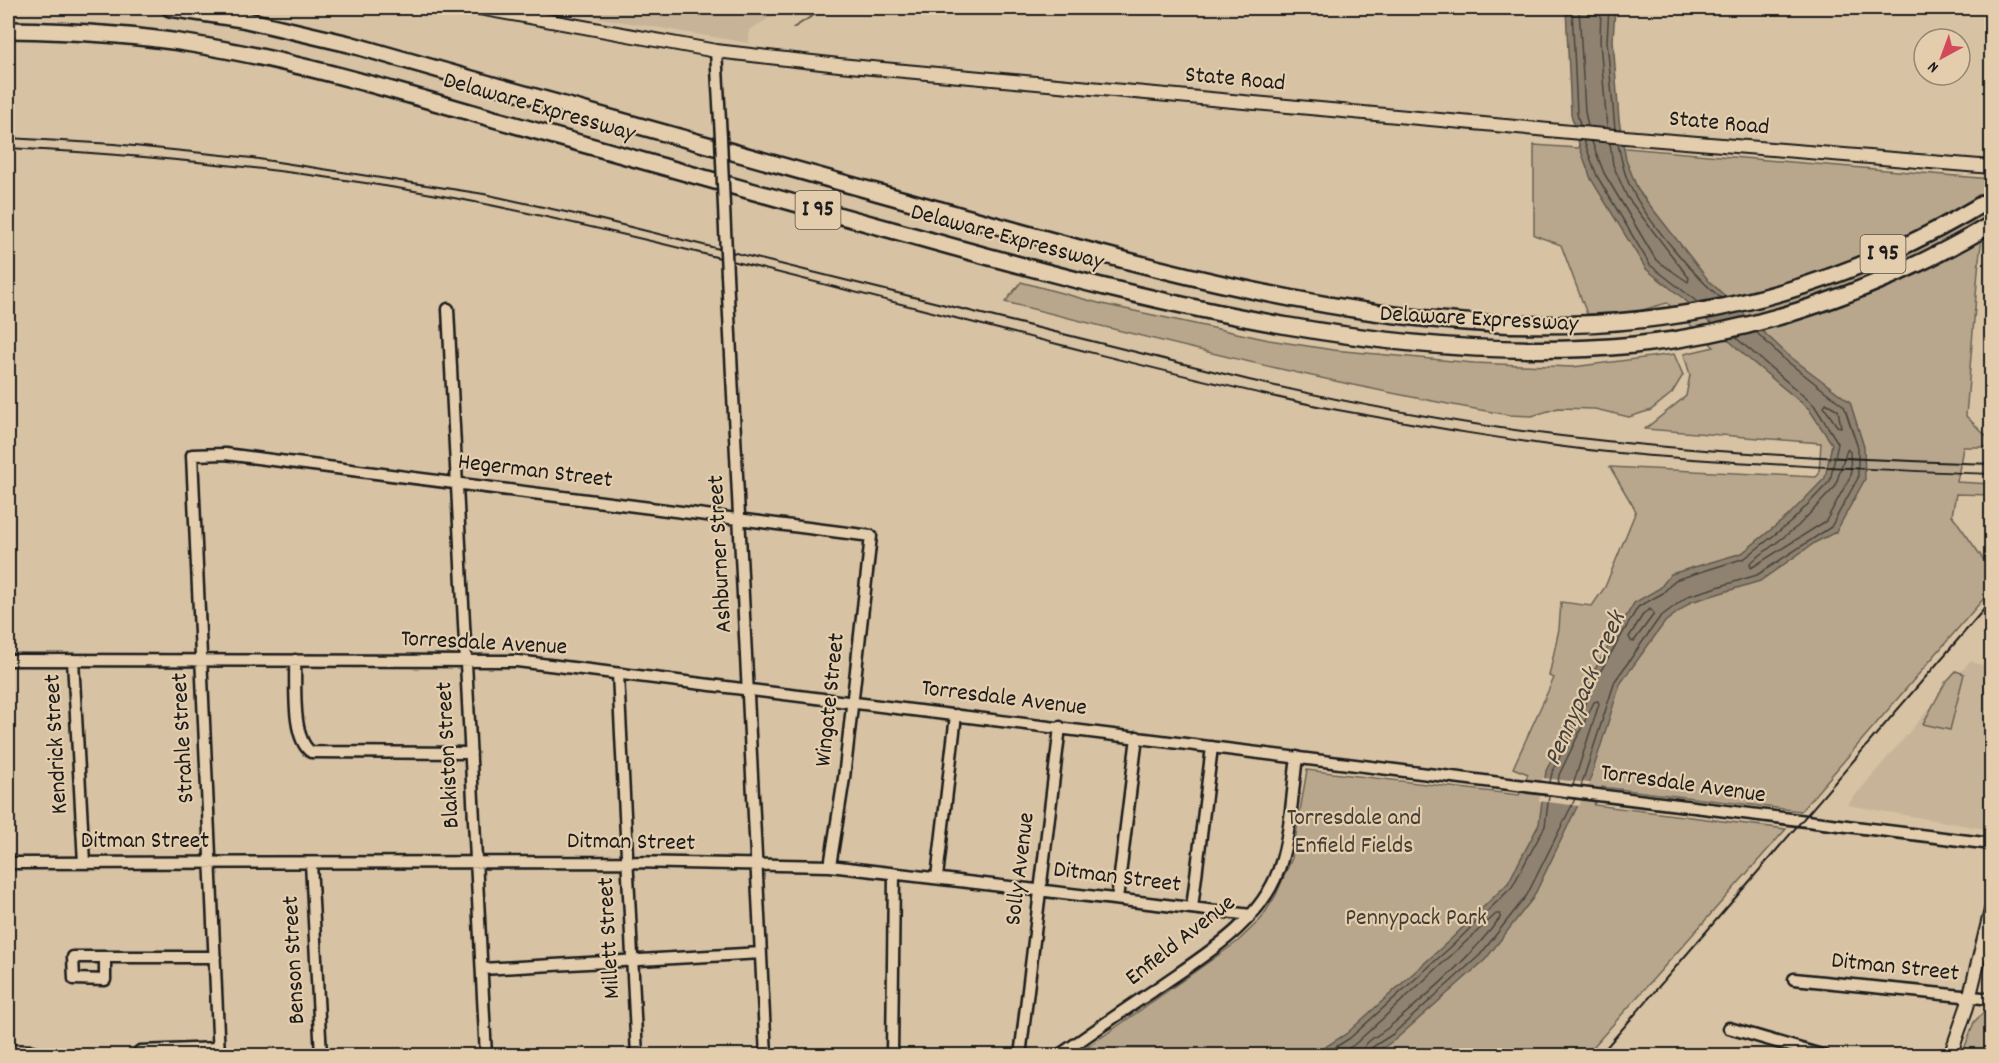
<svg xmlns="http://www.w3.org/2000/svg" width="1999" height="1063" font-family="Dekko,sans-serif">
  <rect width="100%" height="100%" fill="#d7c2a3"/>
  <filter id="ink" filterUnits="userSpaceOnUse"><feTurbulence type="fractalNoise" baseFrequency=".0167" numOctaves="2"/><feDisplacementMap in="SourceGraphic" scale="12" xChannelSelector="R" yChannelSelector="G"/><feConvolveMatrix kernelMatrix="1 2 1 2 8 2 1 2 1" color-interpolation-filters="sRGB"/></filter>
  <g filter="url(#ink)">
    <path fill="#c7b498" d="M541 8H787L749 30V43Z
      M1970 661 1991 668V830L1847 805Z"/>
    <path fill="#b8a78d" stroke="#6a6254" stroke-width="1.5" d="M1579 144 1991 179 1979 259 1966 416 1991 441V447H1963L1957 482 1991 484V495L1956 494 1952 515 1991 570V590L1801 811 1602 787 1594 805 1786 829 1586 1055 1075 1056 1237 942 1261 919 1276 895 1292 858 1307 770 1519 795 1528 774 1513 768 1554 678 1549 676 1559 629 1561 602 1592 606 1605 587 1636 511 1610 467 1816 477 1819 474 1821 443 1645 429 1686 396 1690 375 1684 354 1714 347 1667 303 1635 312 1587 314 1561 245 1534 235V145L1578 148Z
      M1021 282 1102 304 1269 340 1333 350 1474 363 1573 367 1674 354 1683 375 1672 393 1651 410 1629 417 1595 409 1558 408 1532 416 1509 415C1339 386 1172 344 1005 302Z
      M1956 671 1964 674 1950 730 1923 724 1945 683Z
      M1987 1009 1991 1010V1055H1962L1974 1022Z"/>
    <path fill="#8f8270" stroke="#61594e" stroke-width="1.5" d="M1566 8H1615L1613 40 1619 120 1626 160 1638 190 1709 281 1788 355 1850 402 1864 447 1865 479 1836 532 1816 542 1760 581 1691 602 1665 622 1620 684 1590 780 1533 898 1485 960 1396 1039 1372 1055 1311 1056 1346 1034 1450 940 1508 883 1539 824 1546 771 1595 669 1634 603 1660 588 1671 574 1742 553 1788 516 1825 478 1832 444 1809 409 1750 360 1684 299 1646 269 1591 179 1580 148 1571 114Z"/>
    <path fill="#d7c2a3" d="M1542 778 1590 783 1579 806 1539 801Z"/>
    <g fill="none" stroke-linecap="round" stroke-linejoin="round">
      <path stroke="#4a453e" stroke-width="1.5" d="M1572 8 1577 113 1580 125
        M1579 8 1585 112 1588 126
        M1601 8 1600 41 1607 128
        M1609 8 1607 41 1615 129
        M1584 141 1597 176 1650 265 1696 301
        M1592 142 1604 173 1656 260 1688 282 1689 278 1627 197 1613 165 1610 143
        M1618 144C1622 161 1624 176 1633 192 1647 220 1696 278 1721 298
        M1826 403 1838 410 1841 427 1837 426 1824 407Z
        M1847 449 1850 452 1851 475 1826 521 1751 568 1750 563 1798 526 1835 487Z
        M1650 609 1654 614 1634 641H1631L1629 637 1644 613Z
        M1550 782 1552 773 1600 672 1638 607 1663 593 1675 580 1745 558 1792 521 1830 481 1838 443 1814 405 1735 337
        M1558 783 1559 775 1594 702 1598 701 1599 704 1573 785
        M1581 786 1615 681 1660 617 1688 596 1757 575 1831 527 1858 478V448L1844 406 1784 359 1756 332
        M1322 1056 1350 1038 1454 944 1512 887 1545 826 1549 796
        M1337 1056 1355 1044 1496 914H1500V918C1469 959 1429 995 1389 1027 1379 1036 1362 1040 1362 1056
        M1369 1056 1371 1048 1393 1034 1480 955 1527 895 1575 799"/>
      <path stroke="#61594e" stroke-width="2" d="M793 28 825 8"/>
      <defs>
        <path id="minor" d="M716 51 721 138
          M727 275 766 1056
          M448 309 486 1056
          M8 660 517 661 1992 844
          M73 660 84 863
          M295 660C296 684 291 738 311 752L471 753
          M618 674 637 1056
          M8 863 628 862 830 866 1251 915
          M311 863 321 1056
          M937 877 956 715
          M1117 899 1137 737
          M1192 908 1212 747
          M105 957V980L74 979 73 957H215
          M482 969 761 953
          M1794 979 1992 999
          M1729 1028 1825 1056
          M8 1050 32 1051 41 1056
          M140 1056V1051L219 1048
          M219 1056 192 455 225 454 871 536 844 778 830 866
          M892 1056 894 874
          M1020 1056 1060 727
          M1058 1056C1090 1034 1121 1012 1153 991 1199 958 1259 926 1279 869 1291 834 1292 793 1297 757"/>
        <path id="major" d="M479 8 716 51 839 65 1636 138 1992 167
          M1950 1056 1967 1007 1992 906"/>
        <path id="highway" d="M170 8 242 19 349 44C541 99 733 153 926 206 1293 307 1639 417 1992 198
          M8 30C69 31 131 34 192 44 297 61 399 92 501 121 649 163 798 204 946 245 1163 305 1408 367 1634 345 1760 332 1883 289 1992 224"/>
      </defs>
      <use href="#minor" stroke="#1c1c1c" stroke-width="15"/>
      <use href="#major" stroke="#1c1c1c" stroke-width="16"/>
      <use href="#highway" stroke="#1c1c1c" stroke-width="20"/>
      <use href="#minor" stroke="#e3cdac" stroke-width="10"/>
      <use href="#major" stroke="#e3cdac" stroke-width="12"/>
      <use href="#highway" stroke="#e3cdac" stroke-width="15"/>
      <path stroke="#1c1c1c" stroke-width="2" d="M8 138 114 144 252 158 484 194 602 220 1249 380C1366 407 1486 429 1606 441 1734 455 1863 459 1992 464
        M8 148C169 156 331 173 490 205 682 245 871 297 1061 345 1149 367 1238 390 1327 408 1420 425 1513 442 1607 452 1735 464 1863 469 1992 474
        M1599 1056 1992 600"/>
      <defs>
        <path id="minor-bridge" d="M721 138 727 275"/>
      </defs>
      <use href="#minor-bridge" stroke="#1c1c1c" stroke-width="15" stroke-linecap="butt"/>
      <use href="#minor-bridge" stroke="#e3cdac" stroke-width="10"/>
    </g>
  </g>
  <g text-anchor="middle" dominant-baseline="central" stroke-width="4.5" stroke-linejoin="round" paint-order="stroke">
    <g fill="#e3cdac" stroke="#585147" stroke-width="1.5">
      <rect x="795.5" y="191" width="45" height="38" rx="4.5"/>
      <rect x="1860.5" y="235" width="45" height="38" rx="4.5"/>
    </g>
    <g font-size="22" font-weight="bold" fill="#1c1c1c">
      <text x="818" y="210">I 95</text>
      <text x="1883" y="254">I 95</text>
    </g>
    <g font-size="24" fill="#1c1c1c" stroke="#e3cdac">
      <text transform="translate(1235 80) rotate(5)">State Road</text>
      <text transform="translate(539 108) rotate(16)">Delaware Expressway</text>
      <text transform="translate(1719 124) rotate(5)">State Road</text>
      <text transform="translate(1007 238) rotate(15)">Delaware Expressway</text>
      <text transform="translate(1479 320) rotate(3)">Delaware Expressway</text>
      <text transform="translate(535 472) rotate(7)">Hegerman Street</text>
      <text transform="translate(721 554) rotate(-93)">Ashburner Street</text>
      <text transform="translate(484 644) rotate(3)">Torresdale Avenue</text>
      <text transform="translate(1004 699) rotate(7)">Torresdale Avenue</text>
      <text transform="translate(831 700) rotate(-84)">Wingate Street</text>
      <text transform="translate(184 738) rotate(-93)">Strahle Street</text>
      <text transform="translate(57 744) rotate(-93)">Kendrick Street</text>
      <text transform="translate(449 755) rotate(-93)">Blakiston Street</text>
      <text transform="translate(1683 785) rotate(8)">Torresdale Avenue</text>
      <text x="145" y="842">Ditman Street</text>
      <text transform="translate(631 843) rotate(1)">Ditman Street</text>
      <text transform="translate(1021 869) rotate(-83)">Solly Avenue</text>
      <text transform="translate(1117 878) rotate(7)">Ditman Street</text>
      <text transform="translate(610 938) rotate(-93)">Millett Street</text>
      <text transform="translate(1181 941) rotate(-38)">Enfield Avenue</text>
      <text transform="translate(295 960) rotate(-93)">Benson Street</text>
      <text transform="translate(1895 968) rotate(6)">Ditman Street</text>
    </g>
    <g font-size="24" fill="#433f38" stroke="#e3cdac">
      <text x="1354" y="819">Torresdale and<tspan x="1354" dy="28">Enfield Fields</tspan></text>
      <text x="1416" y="919">Pennypack Park</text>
    </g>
    <g font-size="26" font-style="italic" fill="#444039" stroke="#e3cdac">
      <text transform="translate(1586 689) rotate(-66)">Pennypack Creek</text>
    </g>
  </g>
  <rect width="1999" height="1063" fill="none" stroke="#e3cdac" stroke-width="30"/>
  <rect x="15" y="15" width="1969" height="1033" fill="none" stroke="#1c1c1c" stroke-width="2" filter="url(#ink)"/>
  <g transform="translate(1942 57) rotate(221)"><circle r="28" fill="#e3cdac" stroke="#938672" stroke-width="1.5"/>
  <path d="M0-4.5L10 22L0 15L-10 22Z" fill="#d1495b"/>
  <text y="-9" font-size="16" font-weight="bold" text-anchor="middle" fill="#1c1c1c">N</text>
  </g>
</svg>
